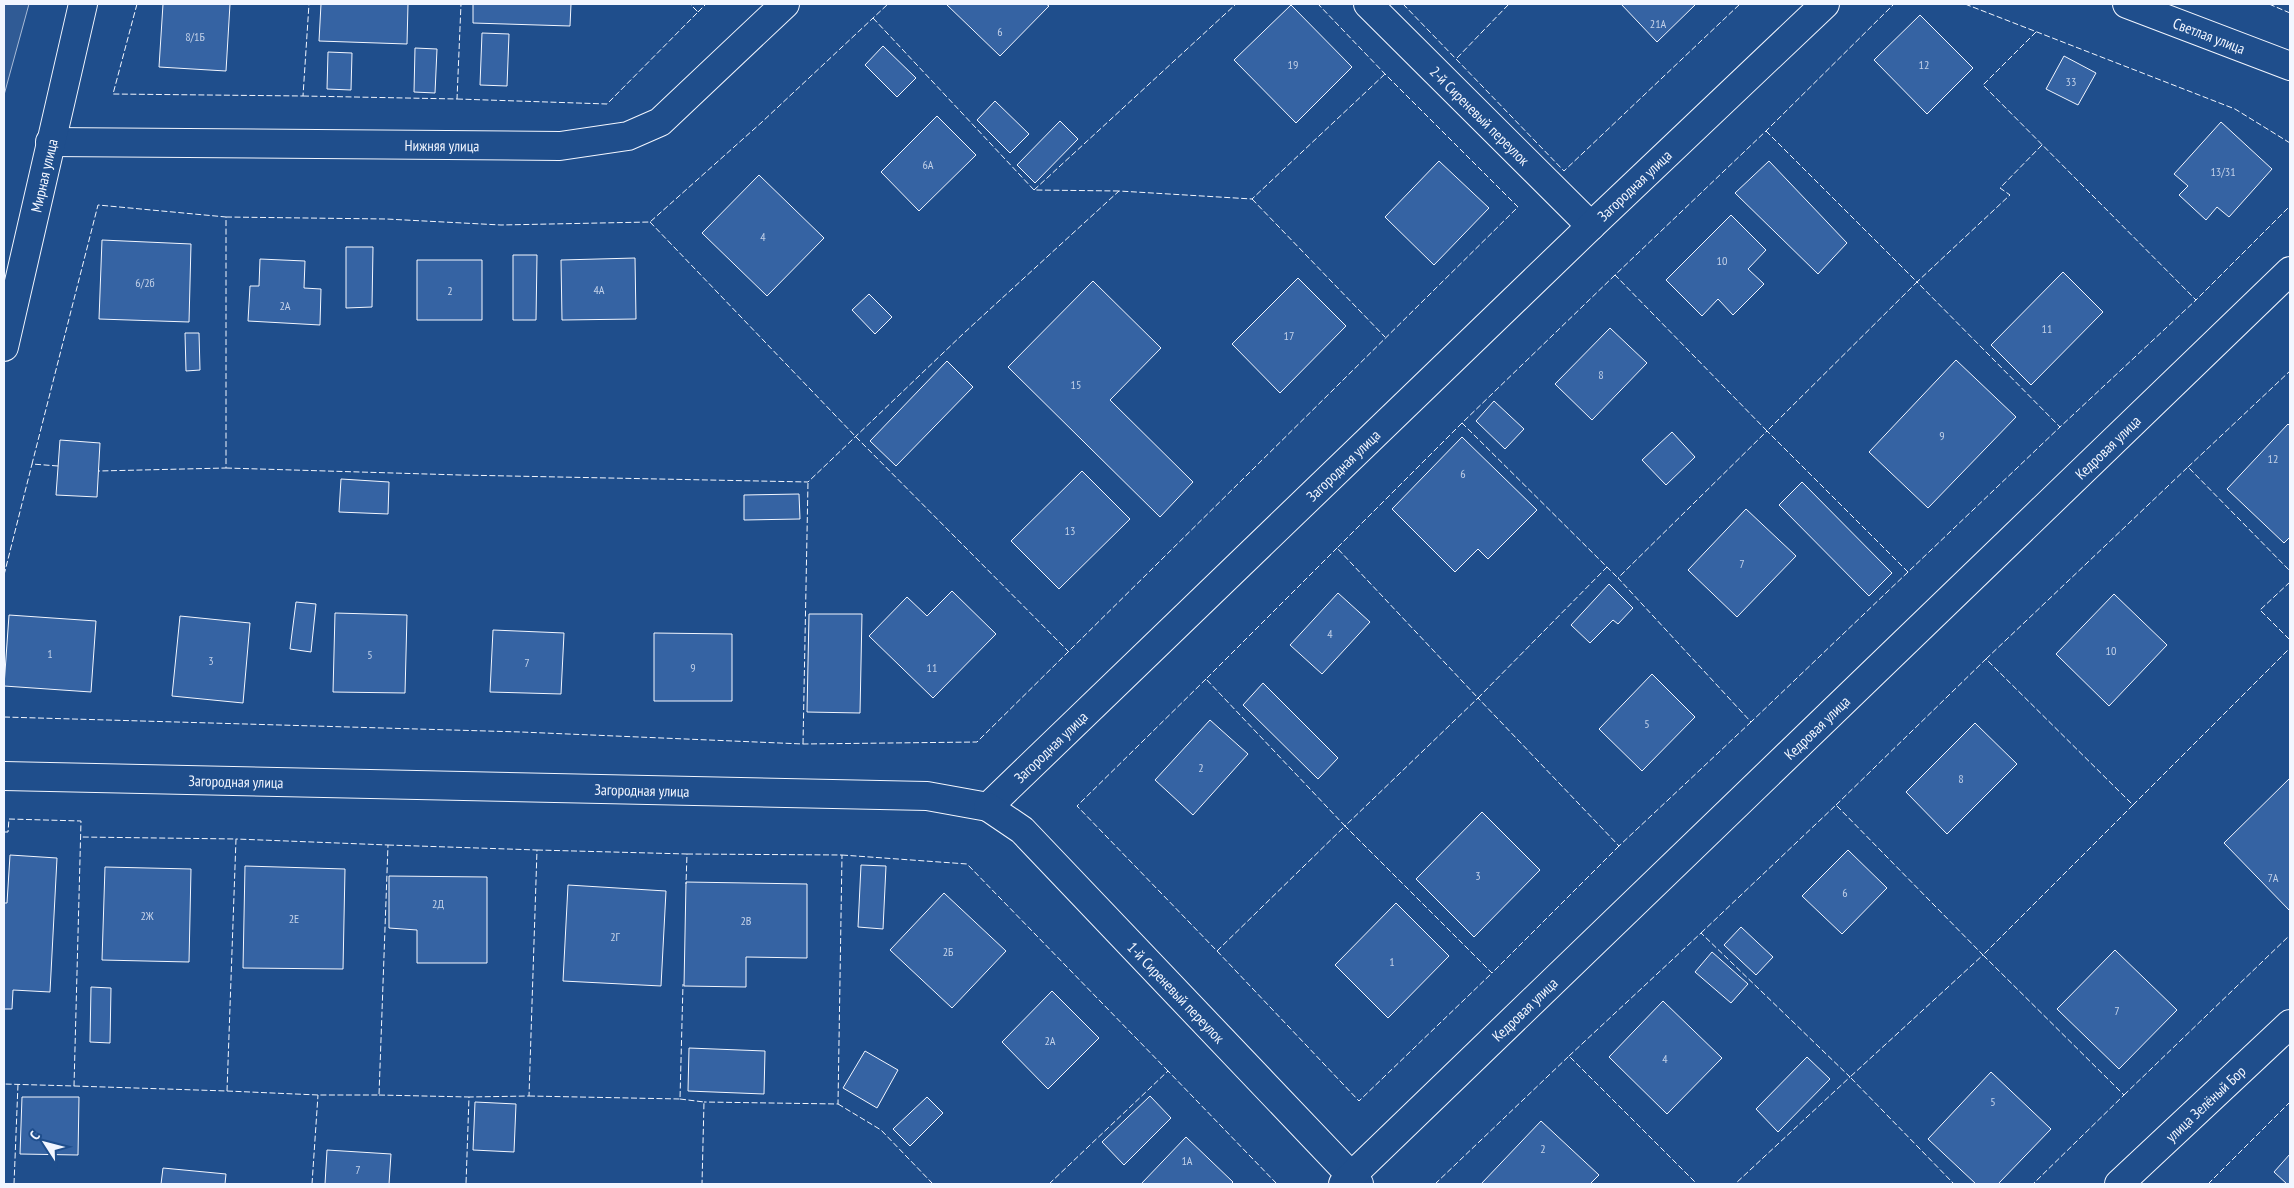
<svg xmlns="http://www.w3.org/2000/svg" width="2294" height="1188" font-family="'PT Sans Narrow',sans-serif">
  <rect width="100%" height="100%" fill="#1f4e8c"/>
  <path fill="#305b95" stroke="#a8bbd7" d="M4 4H29L4 95Z"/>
  <path fill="#3563a3" stroke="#f2f6ff" d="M163 4H230L226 71 159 67Z
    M321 4H408L407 44 319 41Z
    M473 4H571L570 26 473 23Z
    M946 4H1046L1049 6 1000 56Z
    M1621 4H1696L1657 42Z
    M1291 5 1352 67 1296 123 1234 60Z
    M1920 15 1973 68 1927 114 1874 60Z
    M482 33 509 34 507 86 480 85Z
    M883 46 916 78 897 97 865 65Z
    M415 48 437 49 435 93 414 92Z
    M328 52 352 53 351 90 327 89Z
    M2064 56 2096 73 2078 105 2046 89Z
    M995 101 1029 134 1010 153 977 120Z
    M937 116 976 155 919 211 881 172Z
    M1060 121 1078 139 1035 183 1017 165Z
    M2221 122 2272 169 2229 217 2217 207 2206 220 2179 195 2188 186 2174 174Z
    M1439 161 1489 208 1434 265 1385 217Z
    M1769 161 1847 243 1818 274 1735 193Z
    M759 175 824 238 767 296 702 233Z
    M1731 215 1766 250 1748 269 1764 284 1733 315 1718 299 1702 316 1666 280Z
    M102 240 191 244 189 322 99 319Z
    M346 247H373L372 307 346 308Z
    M513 255H537L536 320H513Z
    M635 258 636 319 562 320 561 260Z
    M260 259 305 261 304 288 321 289 320 325 248 321 250 286H259Z
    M417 260H482V320H417Z
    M2063 272 2103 312 2031 385 1991 345Z
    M1298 278 1346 326 1280 393 1232 344Z
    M1093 281 1161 348 1110 400 1193 482 1160 517 1008 367Z
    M869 294 892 317 875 334 852 310Z
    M1610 328 1647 363 1592 420 1555 384Z
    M185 333H199L200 370 186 371Z
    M1956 360 2016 417 1928 508 1869 452Z
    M947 361 973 387 896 466 870 441Z
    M1494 401 1524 429 1505 449 1476 421Z
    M2288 424 2290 426V537L2284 543 2227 489Z
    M1672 432 1695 457 1666 485 1642 460Z
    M1462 437 1537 510 1488 559 1478 549 1455 572 1392 509Z
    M60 440 100 443 97 497 56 495Z
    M1082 471 1130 519 1059 589 1011 541Z
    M341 479 389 482 388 514 339 512Z
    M1802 482 1892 573 1869 596 1779 505Z
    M799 494 800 519 744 520V495Z
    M1746 509 1796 556 1737 617 1688 570Z
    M1609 584 1633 608 1618 624 1613 620 1590 643 1571 625Z
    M952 591 996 634 933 698 869 636 907 597 927 616Z
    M1338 593 1370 622 1322 674 1290 645Z
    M2114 594 2167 645 2109 706 2056 654Z
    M296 602 316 604 311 652 290 649Z
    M335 613 407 615 405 693 333 692Z
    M809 614H862L860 713 807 712Z
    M9 615 96 621 91 692 4 686Z
    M180 616 250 623 243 703 172 696Z
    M493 630 564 633 561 694 490 692Z
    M654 633 732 634V701H654Z
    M1652 674 1695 717 1642 771 1599 729Z
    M1263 683 1338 758 1318 779 1243 705Z
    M1210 720 1248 754 1193 815 1155 780Z
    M1975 723 2017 764 1947 834 1906 792Z
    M2290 778V911L2224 843Z
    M1482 812 1540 870 1474 937 1416 879Z
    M1848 850 1887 888 1842 934 1802 896Z
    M10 855 57 858 50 992 13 990 12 1009H4V903H7Z
    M861 865 886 866 883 929 858 927Z
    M245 866 345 869 343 969 243 968Z
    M105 867 191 869 189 962 102 960Z
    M389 876 487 877V963H417V930L389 928Z
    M686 882 807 884V958L746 957V987L684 986Z
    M568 885 666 891 661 986 563 981Z
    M944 893 1006 951 952 1008 890 950Z
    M1396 903 1449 956 1388 1018 1335 965Z
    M1741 927 1773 957 1756 975 1724 945Z
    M2115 950 2177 1010 2119 1069 2057 1009Z
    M1712 952 1748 984 1731 1003 1695 972Z
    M91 987 111 988 110 1043 90 1042Z
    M1052 991 1099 1038 1048 1089 1002 1042Z
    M1663 1001 1722 1058 1667 1114 1609 1057Z
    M689 1048 765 1051 764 1094 688 1091Z
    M865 1051 898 1070 877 1108 843 1088Z
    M1807 1057 1830 1079 1778 1132 1756 1109Z
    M1991 1072 2051 1129 1998 1184H1976L1928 1139Z
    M1150 1096 1171 1118 1124 1165 1102 1142Z
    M22 1097H79L78 1155 20 1154Z
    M927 1097 943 1113 910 1146 893 1129Z
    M475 1102 516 1104 514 1152 473 1150Z
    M1541 1121 1599 1175 1590 1184H1481Z
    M1186 1137 1233 1182 1231 1184H1141Z
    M327 1150 391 1154 389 1184H325Z
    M2290 1154V1184H2287L2274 1172Z
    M163 1168 226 1174 225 1184H161Z"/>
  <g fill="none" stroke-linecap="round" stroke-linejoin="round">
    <defs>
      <g id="minor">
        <path id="s1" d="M1368 4 1591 226"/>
        <path id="s2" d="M2127 4 2290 66"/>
        <path id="s3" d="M50 142 560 146 628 136 660 122 785 4"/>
        <path id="s4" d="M4 347 83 4"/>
        <path id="s5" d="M4 776 927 796 988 807 1591 226 1825 4"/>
        <path id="s6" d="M988 807 1022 830 1359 1184"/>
        <path id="s7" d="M1343 1184 2290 271"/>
        <path id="s8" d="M2119 1184 2290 1024"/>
      </g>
    </defs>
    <use href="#minor" stroke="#f2f6ff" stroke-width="30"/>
    <use href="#minor" stroke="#1f4e8c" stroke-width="28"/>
    <path stroke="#f2f6ff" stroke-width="1" stroke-dasharray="6 2.5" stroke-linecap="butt" d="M137 4 113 94 303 96 309 4
      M1403 4 1564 171 1740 4
      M1965 4 2235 109 2290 143
      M2269 4 2290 13
      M698 12 706 4
      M873 18 1034 190 1119 191
      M2036 32 1983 85 2196 300 2290 206
      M1457 58 1509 4
      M303 96 457 99 461 4
      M457 99 607 104 698 12 690 4
      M1766 131 1917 282 1767 431 1615 275 1766 131 1894 4
      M2042 145 2000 188 2010 195 1917 282 2060 427 2196 300
      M1034 190 1236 4
      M1252 199 1385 337
      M226 217 386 219 501 225 650 222 762 122 888 4
      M650 222 856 437 1069 652
      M1615 275 1462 423 1618 578
      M1462 423 1337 548 1478 698 1607 567
      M58 466 32 464 98 205 226 217V468L99 471
      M2188 467 2290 371
      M226 468 460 475 808 482 964 333 1119 191 1252 199 1385 74
      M1908 572 1751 722 1618 578 1767 431 1908 572 2060 427
      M4 575 32 464
      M2290 582 2260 610 2290 640
      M1986 659 2188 467 2290 571
      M1206 679 1077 806 1217 951 1345 826 1206 679 1337 548
      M4 717 521 732 803 744 977 742 1518 207 1385 74 1318 4
      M803 744 808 482
      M1836 805 1986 659 2133 805 1983 955 2124 1095 2033 1184
      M2133 805 2290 648
      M4 832H8L9 819 81 821 74 1086 4 1084
      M388 845 537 850 529 1096 469 1097
      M1619 846 1492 973 1345 826 1478 698 1619 846 1751 722
      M537 850 687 854 686 884
      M687 854 842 855 838 1104 704 1102
      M842 855 967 864 1168 1071
      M1701 933 1836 805 1983 955 1850 1077 1954 1184
      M1217 951 1359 1101 1492 973
      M1569 1056 1701 933 1850 1077 1735 1184
      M74 1086 227 1091 236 839 81 837
      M227 1091 318 1095H379L388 845 236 839
      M379 1095 469 1097 466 1184
      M2124 1095 2290 935
      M529 1096 680 1099 683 984
      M680 1099 704 1102 702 1184
      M838 1104 881 1130 933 1184
      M14 1184 18 1084
      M312 1184 318 1095
      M1049 1184 1168 1071 1277 1184
      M1435 1184 1569 1056 1697 1184
      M2208 1184 2290 1102"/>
  </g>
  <g text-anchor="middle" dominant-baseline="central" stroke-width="4" stroke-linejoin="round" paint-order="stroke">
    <g font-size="12" fill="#c3d1e8">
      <text x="1658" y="23">21А</text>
      <text x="1000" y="31">6</text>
      <text x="195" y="36">8/1Б</text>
      <text x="1293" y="64">19</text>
      <text x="1924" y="64">12</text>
      <text x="2071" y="81">33</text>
      <text x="928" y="164">6А</text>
      <text x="2223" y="171">13/31</text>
      <text x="763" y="236">4</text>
      <text x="1722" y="260">10</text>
      <text x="145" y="282">6/2б</text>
      <text x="599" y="289">4А</text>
      <text x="450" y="290">2</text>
      <text x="285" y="305">2А</text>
      <text x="2047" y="328">11</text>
      <text x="1289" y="335">17</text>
      <text x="1601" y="374">8</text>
      <text x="1076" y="384">15</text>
      <text x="1942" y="435">9</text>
      <text x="2273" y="458">12</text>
      <text x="1463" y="473">6</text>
      <text x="1070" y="530">13</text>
      <text x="1742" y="563">7</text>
      <text x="1330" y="633">4</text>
      <text x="2111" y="650">10</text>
      <text x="50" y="653">1</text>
      <text x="370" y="654">5</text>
      <text x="211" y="660">3</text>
      <text x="527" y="662">7</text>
      <text x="693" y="667">9</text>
      <text x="932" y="667">11</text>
      <text x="1647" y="723">5</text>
      <text x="1201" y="767">2</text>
      <text x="1961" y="778">8</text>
      <text x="1478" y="875">3</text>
      <text x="2273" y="877">7А</text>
      <text x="1845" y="892">6</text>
      <text x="438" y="903">2Д</text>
      <text x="147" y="915">2Ж</text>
      <text x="294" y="918">2Е</text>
      <text x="746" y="920">2В</text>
      <text x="615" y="936">2Г</text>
      <text x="948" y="951">2Б</text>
      <text x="1392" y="961">1</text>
      <text x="2117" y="1010">7</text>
      <text x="1050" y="1040">2А</text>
      <text x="1665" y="1058">4</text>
      <text x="1993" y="1101">5</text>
      <text x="1543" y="1148">2</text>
      <text x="1187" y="1160">1А</text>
      <text x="358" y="1169">7</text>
    </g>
    <g font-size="15" fill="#f2f6ff" stroke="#1f4e8c">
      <text stroke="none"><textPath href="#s2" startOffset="88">Светлая улица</textPath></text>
      <text stroke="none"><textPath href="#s1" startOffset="158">2-й Сиреневый переулок</textPath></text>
      <text stroke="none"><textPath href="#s3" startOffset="392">Нижняя улица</textPath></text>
      <text stroke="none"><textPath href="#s4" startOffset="176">Мирная улица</textPath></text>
      <text stroke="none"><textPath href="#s5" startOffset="1882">Загородная улица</textPath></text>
      <text stroke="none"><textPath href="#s7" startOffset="1062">Кедровая улица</textPath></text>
      <text stroke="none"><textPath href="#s5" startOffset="1478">Загородная улица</textPath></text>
      <text stroke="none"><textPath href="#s7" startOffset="658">Кедровая улица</textPath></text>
      <text stroke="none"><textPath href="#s5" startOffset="1072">Загородная улица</textPath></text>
      <text stroke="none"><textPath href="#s5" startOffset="232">Загородная улица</textPath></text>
      <text stroke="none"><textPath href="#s5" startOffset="638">Загородная улица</textPath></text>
      <text stroke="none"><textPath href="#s6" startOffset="265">1-й Сиреневый переулок</textPath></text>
      <text stroke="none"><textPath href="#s7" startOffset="252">Кедровая улица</textPath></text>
      <text stroke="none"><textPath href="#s8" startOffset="118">улица Зелёный Бор</textPath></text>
    </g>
  </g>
  <rect width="2294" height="1188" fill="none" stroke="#f2f6ff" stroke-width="10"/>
  <g transform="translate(45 1143) rotate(306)" stroke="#1f4e8c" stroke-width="4" paint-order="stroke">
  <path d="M0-4L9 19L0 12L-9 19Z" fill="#f2f6ff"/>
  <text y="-8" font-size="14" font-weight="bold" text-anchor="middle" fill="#f2f6ff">С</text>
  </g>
</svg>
